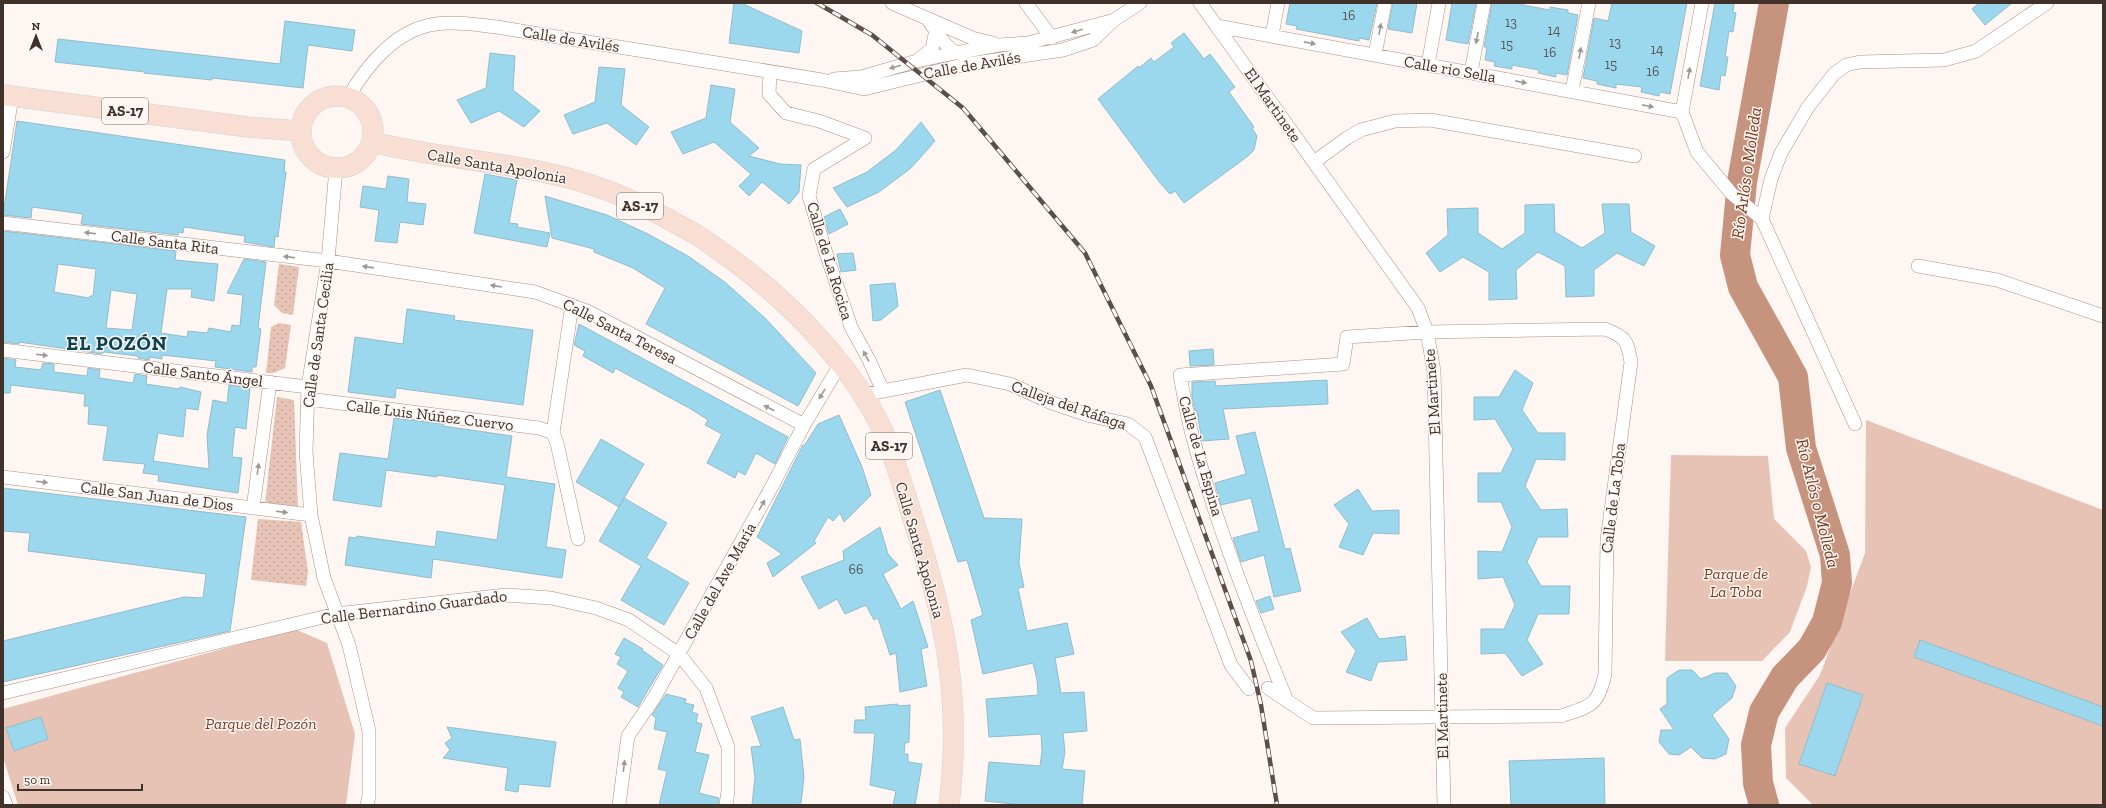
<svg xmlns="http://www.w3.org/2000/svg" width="2106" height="808" font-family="'Zilla Slab',serif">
  <defs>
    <pattern id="grass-dots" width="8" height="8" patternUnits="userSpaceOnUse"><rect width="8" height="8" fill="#e6c3b5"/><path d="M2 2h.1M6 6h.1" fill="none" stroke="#c6a89c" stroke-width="1.8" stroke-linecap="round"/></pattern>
  </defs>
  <rect width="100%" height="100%" fill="#fef6f2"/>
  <path fill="url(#grass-dots)" d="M279 264 299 267 293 315 282 313 274 305Z
    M279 323 291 325 285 368 274 373H266L271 327Z
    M277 397 294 400 298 509 265 504Z
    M258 519 301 522 308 572 306 586 251 580Z"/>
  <path fill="#e6c3b5" d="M1866 420 2103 510V805H1813L1786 778 1785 728 1820 675 1865 553Z
    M1671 455 1768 456 1774 519 1806 551 1811 567 1807 586 1790 632 1762 661H1665Z
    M295 629 327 643 355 734 346 805H18L3 757V709Z"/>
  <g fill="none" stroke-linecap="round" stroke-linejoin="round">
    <path stroke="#c6937e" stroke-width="30" d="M1764 805 1758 783 1756 745 1764 712 1785 677 1812 649 1827 622 1837 583 1835 555 1801 448 1793 377 1743 287 1735 255 1742 182 1774 3"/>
  </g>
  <path fill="#9bd8ed" stroke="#93bcca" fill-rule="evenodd" d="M734 3H741L802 31 799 53 729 43Z
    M1290 3H1377L1369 40 1359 38V41L1296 29 1297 26 1286 24Z
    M1393 3H1417L1412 33 1388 29Z
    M1452 3H1476L1468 44 1446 40Z
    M1492 3H1524L1523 5 1550 10V7L1568 10V13L1578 15 1567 75 1556 73V77L1538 73 1539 70 1512 65V69L1494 66 1495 62 1485 60 1487 47H1484Z
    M1612 3H1687L1670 94 1660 92 1659 96 1641 92 1642 87 1616 84V88L1597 84V81L1583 78 1594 18 1608 21Z
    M1715 3H1734L1733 12 1736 13 1733 32 1729 31 1725 57H1728L1725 76 1721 75 1719 90 1700 86Z
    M1979 3H2012L1985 25 1972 9Z
    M285 21 355 30 352 51 308 45 303 88 212 78V80L144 73 145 72 55 62 58 39 280 64Z
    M1184 33 1204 59 1210 54 1235 87 1229 92 1254 127 1252 128 1257 136 1254 150 1248 156 1184 203 1175 191 1170 194 1160 183 1098 99 1138 66 1139 68 1151 58 1154 62 1174 47 1171 43Z
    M490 53 515 56 513 90 540 111 524 127 499 111 471 123 457 100 486 88Z
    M599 67 625 69 621 105 649 127 636 145 607 123 573 134 564 115 595 102Z
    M711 85 735 89 730 122 759 148 749 156 780 164 801 165 799 192 789 204 762 182 749 196 739 186 751 174 714 142 683 154 671 132 706 118Z
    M17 121 285 160 284 172H286L278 237 275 236 274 247 244 242 245 236 184 227 183 233 179 232 178 235 81 224 83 214 32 207 31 218 3 215Z
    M921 122 935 141 911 168 879 192 847 207 833 188 867 172 896 150Z
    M485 174 517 180 509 223 518 224 517 227 550 233 547 247 474 233Z
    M388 176 409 179 407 202 426 204 423 225 400 222 397 243 375 241 379 210 360 207 363 186 386 189Z
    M545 196 607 215 648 234 688 256 726 283 766 319 816 373 798 406 646 324 665 288 633 268 594 252V249L552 238Z
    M1554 204 1555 232 1582 248 1605 233 1602 204H1629L1631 232 1655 246 1644 266 1617 253 1594 270V296L1566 297 1565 266 1538 252 1516 270 1517 299 1489 300V272L1463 257 1440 272 1426 253 1448 235 1447 209 1478 208V233L1502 249 1525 233V205Z
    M840 209 848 224 829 234 824 217Z
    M3 231 176 251 175 260 218 264 214 301 191 297 192 289H167L161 333 187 337 188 331 207 333 209 328 231 332 232 325 240 326 243 295 227 293 244 259 266 262 258 328 261 329 256 367H252V372L215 367 216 361 162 355V359L150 357 149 360 138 358V356L104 352 102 354 19 342V344L3 342ZM58 264 96 269 93 296H90L89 298 54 292ZM111 290 137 294 132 330 106 328Z
    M853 253 856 270 841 272 837 254Z
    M895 283 898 306 881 320 873 321 870 285Z
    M407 309 455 316 454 320 533 330 523 405 396 388 395 398 348 392 355 337 403 344Z
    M579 324 788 437 775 464 756 453 745 475 738 471 735 478 707 463 722 434 705 425 708 420 691 409 615 368 613 373 583 356 585 351 574 345Z
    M1213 349 1214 365 1190 366 1189 351Z
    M3 358 16 360 15 367 41 370 43 363 54 364V372L87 376 88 368 100 370 99 378 133 383 135 374 147 376 146 384 179 389 180 387 201 392 198 410 186 408 183 437 158 433 153 461 209 469 207 435 213 400 227 403 229 385 250 388 246 429 235 427 232 457 242 458 238 493 158 481 159 475 143 473 145 464 103 460 108 426 88 424 89 406H84L85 394 11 385 10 393H3Z
    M1515 370 1533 383 1522 410 1538 433H1565V460L1536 459 1525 486 1541 510 1567 509 1568 537H1538L1527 562 1541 586H1570L1569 614H1538L1527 640 1543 664 1522 676 1505 653 1481 654V629H1504L1515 605 1503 577 1478 579V551L1502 552 1512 527 1501 502H1478V473H1501L1513 449 1495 419 1474 420V397H1499Z
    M1327 380 1328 404 1223 409 1229 439 1202 441 1197 411H1195L1192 397V382L1215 381 1216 386Z
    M940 390 984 518 1022 519 1019 563 1024 587 1018 588 1027 631 1067 623 1074 654 1055 658 1061 693 1084 692 1087 731 1063 733 1065 752 1062 769 1085 771 1082 805H1023L985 801 989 762 1040 766 1042 751 1041 734 989 737 986 699 1038 695 1037 679 1033 663 983 674 971 620 983 615 967 560 958 562 905 402Z
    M839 415 862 467 871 495 844 522 840 513 833 521 828 517 814 541 816 543 773 577 767 563 782 554 757 537 803 445 804 446 818 424Z
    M394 418 444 424 443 426 512 436 506 477 555 484 546 547 566 550 562 578 433 559 431 578 345 565 349 537 356 538 357 536 435 547 437 531 497 540 505 485 437 475V477L386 470 381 507 333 500 340 453 388 459Z
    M1255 432 1285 549 1290 548 1301 591 1274 597 1264 555 1241 562 1233 538 1259 531 1251 498 1221 505 1215 483 1246 474 1236 436Z
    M601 439 644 464 619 507 576 482Z
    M3 488 246 517 230 631 3 682V641L184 597 203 598 206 574 28 551 30 533 3 531Z
    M1358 489 1372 511 1399 510V534L1373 533 1363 555 1339 547 1349 524 1334 505Z
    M624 498 667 523 646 558 689 583 664 625 621 600 641 566 599 541Z
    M880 527 888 554 898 565 883 574 901 609 913 601 928 647 921 649 927 686 900 692 896 653 890 655 878 618 874 620 866 605 845 614 837 599 819 609 801 577 844 560 843 551Z
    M1270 596 1274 609 1261 613 1256 601Z
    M1367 618 1379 639 1405 636 1407 660 1378 662 1371 681 1346 672 1356 651 1341 632Z
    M624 638 643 649 642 650 663 665 638 707 621 697 624 692 618 688 628 671 617 664 621 657 615 654Z
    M1920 640 2103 707V726L1914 657Z
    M1679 670H1692L1701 679 1715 673H1727L1736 686 1732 698 1712 715 1729 739 1726 754 1715 759 1702 758 1691 747 1679 755 1669 754 1659 742 1661 730H1674L1660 709 1667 704V678Z
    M1827 683 1863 695 1835 776 1799 764Z
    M666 694 686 699 685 703 694 705 692 712 698 714 696 722 702 724 695 752 709 755 699 793 719 798 718 805H659L667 771 658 769 667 732 654 729 656 718 652 715Z
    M898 704V706L910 705 909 742 905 743 904 754H908V762L922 764 915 805H893L896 791 870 785 875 733H854L855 720H866L865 707Z
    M783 707 794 740 800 739 804 777 801 803H799L798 805H752L755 777 751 747 761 746 751 717Z
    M41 717 48 739 14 751 6 728Z
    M447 727 556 742 550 787 519 784 518 792 505 790 508 768 443 758 450 750 445 743 452 738Z
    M1604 758 1605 805H1511L1509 761Z"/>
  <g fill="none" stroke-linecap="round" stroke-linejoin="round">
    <defs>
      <path id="street" d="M892 3 972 38 993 43
        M1026 3 1052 38
        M1200 3 1418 308 1427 332 1434 371 1444 805
        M928 20C937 31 946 51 961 54
        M1217 26 1682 112
        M1272 35 1278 3
        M1375 55 1385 3
        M919 59 932 49 936 30
        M1428 65 1439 3
        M770 72 769 94 786 113 819 121 865 138 814 169 809 196 826 253 851 327 869 360 883 391
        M1471 72 1484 3
        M834 79 861 77 917 61 955 53 999 45 1028 43 1111 21
        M1572 91 1589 3
        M348 98C366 66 396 29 436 24 456 21 477 25 497 27L822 80 864 89 962 65 1063 50 1093 40 1114 20 1140 3
        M1682 112 1697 152 1731 193 1762 219 1855 424
        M1682 112 1702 3
        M3 152 12 97
        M1314 162 1347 138 1361 130 1395 121 1430 120 1635 156
        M336 168 328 261 308 387 306 452 311 515 324 578 349 645 369 731V796L367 805
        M1762 219 1771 179 1781 153 1808 107 1834 74 1846 65 1860 62 1944 60 1976 51 2047 3
        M3 223 328 261 535 292 587 311 804 425
        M1918 266 1997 280 2103 316
        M3 350 308 387
        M862 395 967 375 1010 384 1052 403 1091 416 1128 424 1145 437 1231 665 1249 689
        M308 399 539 428 553 433 557 443 578 539
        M553 433 572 305
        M3 477 311 515
        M253 508 270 382
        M1268 688 1313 718 1561 716C1590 706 1598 707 1605 674L1607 540 1631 362C1627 340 1626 337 1605 329L1427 332 1347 337 1343 364 1180 375C1184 396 1187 417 1193 438 1217 527 1252 615 1287 701
        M3 693 336 614 506 595 551 598 596 608 629 620 679 654 706 688 728 747V791L726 805
        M3 797 6 805
        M619 805 628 736 654 698 770 490 804 425 841 363"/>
      <path id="primary" d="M3 95 248 127 301 131
        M301 132a36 36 0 1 1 72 0a36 36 0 1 1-72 0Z
        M372 142C456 163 546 162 626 198 650 209 674 222 697 235 708 242 719 251 730 258 790 302 860 372 888 443 900 474 909 507 919 538 948 629 961 710 949 805"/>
    </defs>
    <use href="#street" stroke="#b28e80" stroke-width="14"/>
    <use href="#primary" stroke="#d5d2d0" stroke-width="21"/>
    <use href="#street" stroke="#fff" stroke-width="13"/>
    <use href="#primary" stroke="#f9dfd3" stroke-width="20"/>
    <defs>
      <path id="rail" d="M817 3 872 35 963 108 1085 253 1151 386 1251 661 1261 705 1277 805"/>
    </defs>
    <use href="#rail" stroke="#5c4e49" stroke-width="4.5"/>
    <use href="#rail" stroke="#fef6f2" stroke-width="3" stroke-dasharray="9" stroke-linecap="butt"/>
  </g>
  <defs><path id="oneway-solid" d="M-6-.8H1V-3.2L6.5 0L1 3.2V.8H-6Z"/></defs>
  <g fill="#a09895">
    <use href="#oneway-solid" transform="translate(1380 29) rotate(-80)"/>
    <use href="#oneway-solid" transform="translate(1077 31) rotate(164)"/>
    <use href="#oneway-solid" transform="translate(1477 38) rotate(101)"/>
    <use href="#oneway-solid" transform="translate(1310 43) rotate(11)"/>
    <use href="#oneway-solid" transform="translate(1580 53) rotate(-79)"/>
    <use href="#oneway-solid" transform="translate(895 67) rotate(164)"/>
    <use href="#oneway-solid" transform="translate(1689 73) rotate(-80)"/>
    <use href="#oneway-solid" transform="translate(1521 82) rotate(11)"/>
    <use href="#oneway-solid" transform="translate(1648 106) rotate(11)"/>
    <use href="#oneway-solid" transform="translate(90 233) rotate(-173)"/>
    <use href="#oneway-solid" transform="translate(289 257) rotate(-173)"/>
    <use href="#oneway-solid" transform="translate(368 267) rotate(-172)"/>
    <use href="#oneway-solid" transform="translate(496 286) rotate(-171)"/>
    <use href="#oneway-solid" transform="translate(42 355) rotate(7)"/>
    <use href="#oneway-solid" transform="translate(866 356) rotate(-118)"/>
    <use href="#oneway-solid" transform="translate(822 394) rotate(121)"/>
    <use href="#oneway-solid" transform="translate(769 408) rotate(-153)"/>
    <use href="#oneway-solid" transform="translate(258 469) rotate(-82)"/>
    <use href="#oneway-solid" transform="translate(42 482) rotate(7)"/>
    <use href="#oneway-solid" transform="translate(762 505) rotate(-61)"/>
    <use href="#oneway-solid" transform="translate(282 512) rotate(7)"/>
    <use href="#oneway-solid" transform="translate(624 766) rotate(-83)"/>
  </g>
  <g text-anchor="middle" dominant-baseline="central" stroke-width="3" stroke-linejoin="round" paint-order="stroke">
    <g font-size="14" fill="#575b5c">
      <text x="1349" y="15">16</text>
      <text x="1511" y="22">13</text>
      <text x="1554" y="30">14</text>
      <text x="1615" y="42">13</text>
      <text x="1507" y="44">15</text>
      <text x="1657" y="49">14</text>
      <text x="1550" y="52">16</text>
      <text x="1611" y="64">15</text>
      <text x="1653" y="71">16</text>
      <text x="856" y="569">66</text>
    </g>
    <g fill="#fef6f2" stroke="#796c67" stroke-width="1">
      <rect x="102" y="98" width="46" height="26" rx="3"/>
      <rect x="617" y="193" width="46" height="26" rx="3"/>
      <rect x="866" y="433" width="46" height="26" rx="3"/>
    </g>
    <g font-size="15" font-weight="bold" fill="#40312b">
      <text x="125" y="111">AS-17</text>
      <text x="640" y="206">AS-17</text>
      <text x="889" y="446">AS-17</text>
    </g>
    <g font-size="16" fill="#40312b" stroke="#fef6f2">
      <text transform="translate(571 39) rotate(9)">Calle de Avilés</text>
      <text transform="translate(972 65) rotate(-10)">Calle de Avilés</text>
      <text transform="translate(1450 69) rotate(10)">Calle rio Sella</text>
      <text transform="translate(1273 105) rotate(55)">El Martinete</text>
      <text transform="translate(497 166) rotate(10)">Calle Santa Apolonia</text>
      <text transform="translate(165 242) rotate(7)">Calle Santa Rita</text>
      <text transform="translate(830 261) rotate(73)">Calle de La Rocica</text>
      <text transform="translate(620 331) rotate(27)">Calle Santa Teresa</text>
      <text transform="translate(318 335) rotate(-82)">Calle de Santa Cecilia</text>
      <text transform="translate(203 374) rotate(7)">Calle Santo Ángel</text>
      <text transform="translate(1432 392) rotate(-94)">El Martinete</text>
      <text transform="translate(1069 405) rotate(19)">Calleja del Ráfaga</text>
      <text transform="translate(430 415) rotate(7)">Calle Luis Núñez Cuervo</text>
      <text transform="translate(1201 456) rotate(74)">Calle de La Espina</text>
      <text transform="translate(157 496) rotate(7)">Calle San Juan de Dios</text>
      <text transform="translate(1613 498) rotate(-83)">Calle de La Toba</text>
      <text transform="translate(920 550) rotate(74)">Calle Santa Apolonia</text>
      <text transform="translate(720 581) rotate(-61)">Calle del Ave María</text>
      <text transform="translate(414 607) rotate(-7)">Calle Bernardino Guardado</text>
      <text transform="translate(1442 716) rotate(-91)">El Martinete</text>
    </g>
    <g font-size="16" font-style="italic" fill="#7d3c1f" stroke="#fef6f2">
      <text x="1736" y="573">Parque de<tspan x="1736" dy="18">La Toba</tspan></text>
      <text x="261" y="723">Parque del Pozón</text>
    </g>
    <g font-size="17" font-style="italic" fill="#773719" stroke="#fef6f2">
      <text transform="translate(1746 173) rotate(-82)">Río Arlós o Molleda</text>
      <text transform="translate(1818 503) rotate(76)">Río Arlós o Molleda</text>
    </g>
    <g font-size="20" font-weight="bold" letter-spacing="1" fill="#0b4352" stroke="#fef6f2">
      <text x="117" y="343">EL POZÓN</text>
    </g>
  </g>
  <rect width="2106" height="808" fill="none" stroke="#40312b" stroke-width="8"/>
  <g transform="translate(36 36)" stroke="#fef6f2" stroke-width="3" paint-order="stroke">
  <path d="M0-3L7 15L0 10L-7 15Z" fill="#40312b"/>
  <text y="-6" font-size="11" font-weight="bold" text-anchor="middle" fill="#40312b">N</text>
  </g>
  <path d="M18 784v6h124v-6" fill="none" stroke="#40312b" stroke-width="2"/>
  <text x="24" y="784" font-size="12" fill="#40312b" stroke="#fef6f2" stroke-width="3" paint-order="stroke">50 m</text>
</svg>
